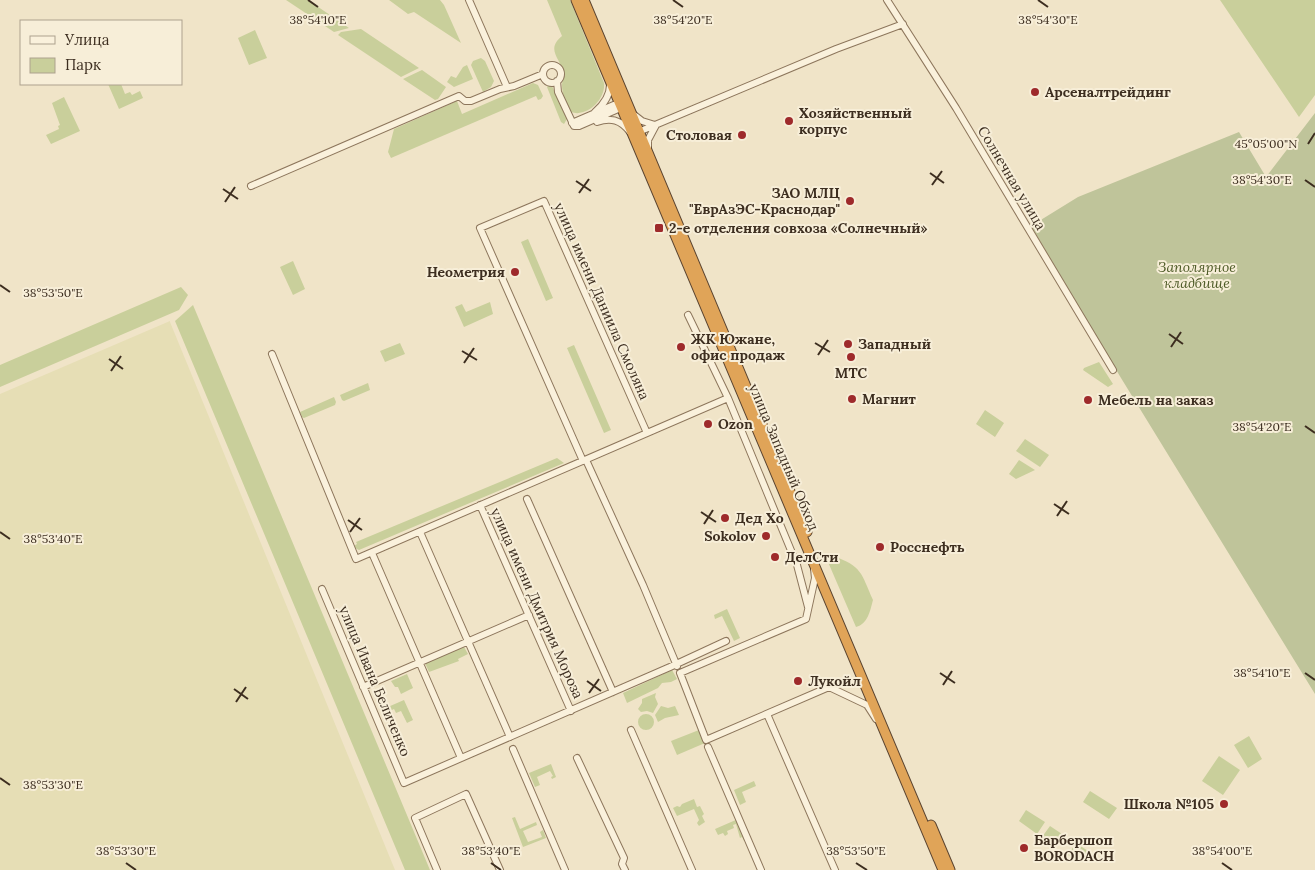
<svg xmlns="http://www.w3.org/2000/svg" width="1315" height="870" font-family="Lora,serif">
  <rect width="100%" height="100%" fill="#f0e4c8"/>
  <path fill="#e6deb5" d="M170 321V322L395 870H0V394Z"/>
  <path fill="#c9cf9b" d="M286 0H308L349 28 334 32Z
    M389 0H440L444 5 461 43 414 12 408 14Z
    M547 0H570L604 83C606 99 587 118 571 112 566 104 562 94 562 85 562 81 564 77 563 73 561 58 545 50 562 36Z
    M1220 0H1315V95L1299 117Z
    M361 29 419 68 401 77 338 35 341 32Z
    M255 30 267 58 249 65 238 38Z
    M481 58 485 61 494 81 491 87 483 92 471 65 473 61Z
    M467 65 473 79 454 87 447 82 451 76 456 78 463 67Z
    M422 70 446 87 438 99 435 100 403 79Z
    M533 83 538 85 543 96 541 99 538 100 536 96 391 158 388 152 394 129 457 101 462 114Z
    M108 84H121L125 94 130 92 132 95 140 91 143 98 119 109Z
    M549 84 552 86 567 119 564 124 561 122 547 87Z
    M64 97 80 131 51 144 46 135 59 129 58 126 60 125 52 103Z
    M528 239 553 298 546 301 521 242Z
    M293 261 305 289 293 295 280 267Z
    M181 287 188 295 179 310 0 387V365Z
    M490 302 493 314 464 327 455 307 462 304 466 312Z
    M193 305 430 870H405L175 321Z
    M400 343 405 354 385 362 380 351Z
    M574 345 611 430 604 433 567 348Z
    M1099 362 1113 384 1108 387 1083 370 1084 368Z
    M368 383 370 390 344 401 342 400 340 395Z
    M334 397 336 402 335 405 304 418 302 417 300 412Z
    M985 410 1004 423 995 437 976 424Z
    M1025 439 1049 455 1040 467 1016 451Z
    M557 458 564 463 359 550 355 548 354 546 357 544 356 542Z
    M1019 460 1035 470 1016 479 1009 474Z
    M833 556C862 566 861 573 873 600 870 611 868 624 856 627L828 562Z
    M727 609 740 638 734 641 722 616 715 619 714 615Z
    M464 647 468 654 458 659 459 661 429 672 425 663Z
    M672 670 677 679 671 682 662 683 658 688 627 703 623 693Z
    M407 674 413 688 401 694 398 687H395L391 681Z
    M656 693 655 697 658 704 653 713 647 711 641 712 638 709 642 703V699Z
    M404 700 413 720 407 723 401 711 396 713 394 709 383 714 381 710Z
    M661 706 668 708 675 706 679 715 665 718 658 722 655 715Z
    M638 722a8 8 0 1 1 16 0a8 8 0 1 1-16 0Z
    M699 730 705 743 677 755 671 741Z
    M1249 736 1262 759 1248 768 1234 745Z
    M1219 756 1240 770 1223 795 1202 781Z
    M551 764 556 777 552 779 551 777 553 776 550 771 537 777 540 785 535 787 529 773Z
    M754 781 756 786 742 792 746 802 740 805 734 790Z
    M1090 791 1117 808 1109 819 1083 802Z
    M694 799 697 807 700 806 704 814 702 816 705 822 699 826 697 823 699 820 694 809 677 816 673 808 677 806 680 807 682 804Z
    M1026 810 1045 822 1037 834 1019 821Z
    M515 817 520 829 536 822 537 825 523 831 528 842 542 837 540 832 543 830 546 838 523 847 512 818Z
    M738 819 745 840 744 841 742 837 740 838 736 824 733 825 734 828 727 831 728 834 725 836 723 833 718 835 715 829Z
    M1050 826 1062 834 1054 845 1042 837Z
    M1076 843 1088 851 1080 863 1068 855Z"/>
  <path fill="#bfc49a" d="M1315 113V694L1121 378 1031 226 1078 197 1239 132 1266 177Z"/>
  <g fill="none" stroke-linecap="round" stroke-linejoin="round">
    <defs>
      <path id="minor" d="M469 0 507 87
        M887 0 956 108 1113 370
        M543 74a9 9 0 1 1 18 0a9 9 0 1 1-18 0Z
        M557 81 558 92 574 126H579L625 106
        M595 112C603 105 610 96 610 85
        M633 114 642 121 655 125
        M597 122C611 117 621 120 630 132
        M572 123 623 101
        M636 133 836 49 903 24
        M648 149V140L656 125
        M251 186 459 96 465 101H471L500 89 514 86 543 74
        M688 315 728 398 797 565 808 607
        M272 354 356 559 728 398
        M586 460 643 585 677 666
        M583 461 480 228 544 201 647 433
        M527 499 613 692
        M480 505 571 711
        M420 532 510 737
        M372 553 461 758
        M814 569 815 578 806 619 680 673 706 740 829 687 867 705 876 719
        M322 589 404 783 670 667 726 641
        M363 687 529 615
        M767 714 835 870
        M631 730 692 870
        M708 747 761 870
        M513 749 565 870
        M577 758 624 858 622 864 625 870
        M437 870 415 818 466 794 500 870"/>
      <path id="highway" d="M576 0 943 870
        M584 0 807 532
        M931 825 950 870"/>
    </defs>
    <use href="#minor" stroke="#8d765c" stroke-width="8"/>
    <use href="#highway" stroke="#5b4430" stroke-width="11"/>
    <use href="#minor" stroke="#faf1dc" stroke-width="6"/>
    <use href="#highway" stroke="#e0a458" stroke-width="9"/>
  </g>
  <path fill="none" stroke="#3d2e20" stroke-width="2" d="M308 0 318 7M673 0 683 7M1038 0 1048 7M1308 144 1315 133M930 173 944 183M1305 180 1315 187M576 181 591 191M932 185 942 171M223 189 238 199M579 193 589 179M225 202 235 187M0 285 10 292M1169 334 1183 344M815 343 830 352M1171 347 1181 332M462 351 477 360M818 355 828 340M109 359 123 369M464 363 474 348M111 371 121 356M1305 426 1315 433M1054 504 1069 514M701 512 716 522M1057 516 1067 501M348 520 362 530M704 524 713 510M0 532 10 539M350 532 360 518M940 673 955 683M1305 673 1315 680M587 681 601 691M943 685 952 671M234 689 248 699M589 693 599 679M236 702 246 687M0 778 10 785M126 863 136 870M491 863 501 870M856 863 867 870M1222 863 1232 870"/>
  <g fill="#9e2a2b" stroke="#f7eed8" stroke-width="2">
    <circle cx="1035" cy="92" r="5"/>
    <circle cx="789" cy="121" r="5"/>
    <circle cx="742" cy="135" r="5"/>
    <circle cx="850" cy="201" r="5"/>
    <rect x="654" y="223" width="10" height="10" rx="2.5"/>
    <circle cx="515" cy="272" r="5"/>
    <circle cx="848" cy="344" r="5"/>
    <circle cx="681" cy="347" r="5"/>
    <circle cx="851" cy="357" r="5"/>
    <circle cx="852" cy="399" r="5"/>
    <circle cx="1088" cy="400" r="5"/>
    <circle cx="708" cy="424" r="5"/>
    <circle cx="725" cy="518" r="5"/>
    <circle cx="766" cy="536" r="5"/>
    <circle cx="880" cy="547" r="5"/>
    <circle cx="775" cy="557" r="5"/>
    <circle cx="798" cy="681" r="5"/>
    <circle cx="1224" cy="804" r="5"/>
    <circle cx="1024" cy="848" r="5"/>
  </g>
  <g text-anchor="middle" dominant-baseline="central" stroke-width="4" stroke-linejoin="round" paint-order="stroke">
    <g font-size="14" font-weight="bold" fill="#3d2e20" stroke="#f7eed8" text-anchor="start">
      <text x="1045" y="92">Арсеналтрейдинг</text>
      <text x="799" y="113">Хозяйственный<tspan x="799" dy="16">корпус</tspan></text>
      <text x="732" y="135" text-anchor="end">Столовая</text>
      <text x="840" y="193" text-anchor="end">ЗАО МЛЦ<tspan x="840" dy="16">"ЕврАзЭС-Краснодар"</tspan></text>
      <text x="669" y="228">2-е отделения совхоза «Солнечный»</text>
      <text x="505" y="272" text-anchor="end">Неометрия</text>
      <text x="691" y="339">ЖК Южане,<tspan x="691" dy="16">офис продаж</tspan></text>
      <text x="858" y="344">Западный</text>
      <text x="851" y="373" text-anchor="middle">МТС</text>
      <text x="862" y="399">Магнит</text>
      <text x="1098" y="400">Мебель на заказ</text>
      <text x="718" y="424">Ozon</text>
      <text x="735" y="518">Дед Хо</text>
      <text x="756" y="536" text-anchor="end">Sokolov</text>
      <text x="890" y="547">Росснефть</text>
      <text x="785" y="557">ДелСти</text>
      <text x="808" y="681">Лукойл</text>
      <text x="1214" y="804" text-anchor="end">Школа №105</text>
      <text x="1034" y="840">Барбершоп<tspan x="1034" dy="16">BORODACH</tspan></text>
    </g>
    <g font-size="14" fill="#3d2e20" stroke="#f7eed8">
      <text transform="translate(1012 178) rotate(59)">Солнечная улица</text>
      <text transform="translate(602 301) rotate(66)">улица имени Даниила Смоляна</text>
      <text transform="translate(784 457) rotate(67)">улица Западный Обход</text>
      <text transform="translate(537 603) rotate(66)">улица имени Дмитрия Мороза</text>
      <text transform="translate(375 681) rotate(67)">улица Ивана Беличенко</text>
    </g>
    <g font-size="14" font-style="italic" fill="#4d5a26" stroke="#f7eed8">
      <text x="1197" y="267">Заполярное<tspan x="1197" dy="16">кладбище</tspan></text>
    </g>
  </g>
  <g font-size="12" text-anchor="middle" fill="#3d2e20" stroke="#f7eed8" stroke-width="4" stroke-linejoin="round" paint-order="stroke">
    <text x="318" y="24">38°54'10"E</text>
    <text x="683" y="24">38°54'20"E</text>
    <text x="1048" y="24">38°54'30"E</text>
    <text x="1266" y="148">45°05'00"N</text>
    <text x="1262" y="184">38°54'30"E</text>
    <text x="53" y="297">38°53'50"E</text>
    <text x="1262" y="431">38°54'20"E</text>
    <text x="53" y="543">38°53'40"E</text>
    <text x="1262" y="677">38°54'10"E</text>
    <text x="53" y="789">38°53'30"E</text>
    <text x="126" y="855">38°53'30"E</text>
    <text x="491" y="855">38°53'40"E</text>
    <text x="856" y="855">38°53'50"E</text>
    <text x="1222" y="855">38°54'00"E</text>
  </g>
  <rect x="20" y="20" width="162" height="65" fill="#f7eed8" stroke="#ada18e"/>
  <rect x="30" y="36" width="25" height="8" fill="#faf1dc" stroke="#ada18e"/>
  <text x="65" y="45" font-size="15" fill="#3d2e20">Улица</text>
  <rect x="30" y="58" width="25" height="15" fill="#c9cf9b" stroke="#ada18e"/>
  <text x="65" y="70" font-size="15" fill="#3d2e20">Парк</text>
</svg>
